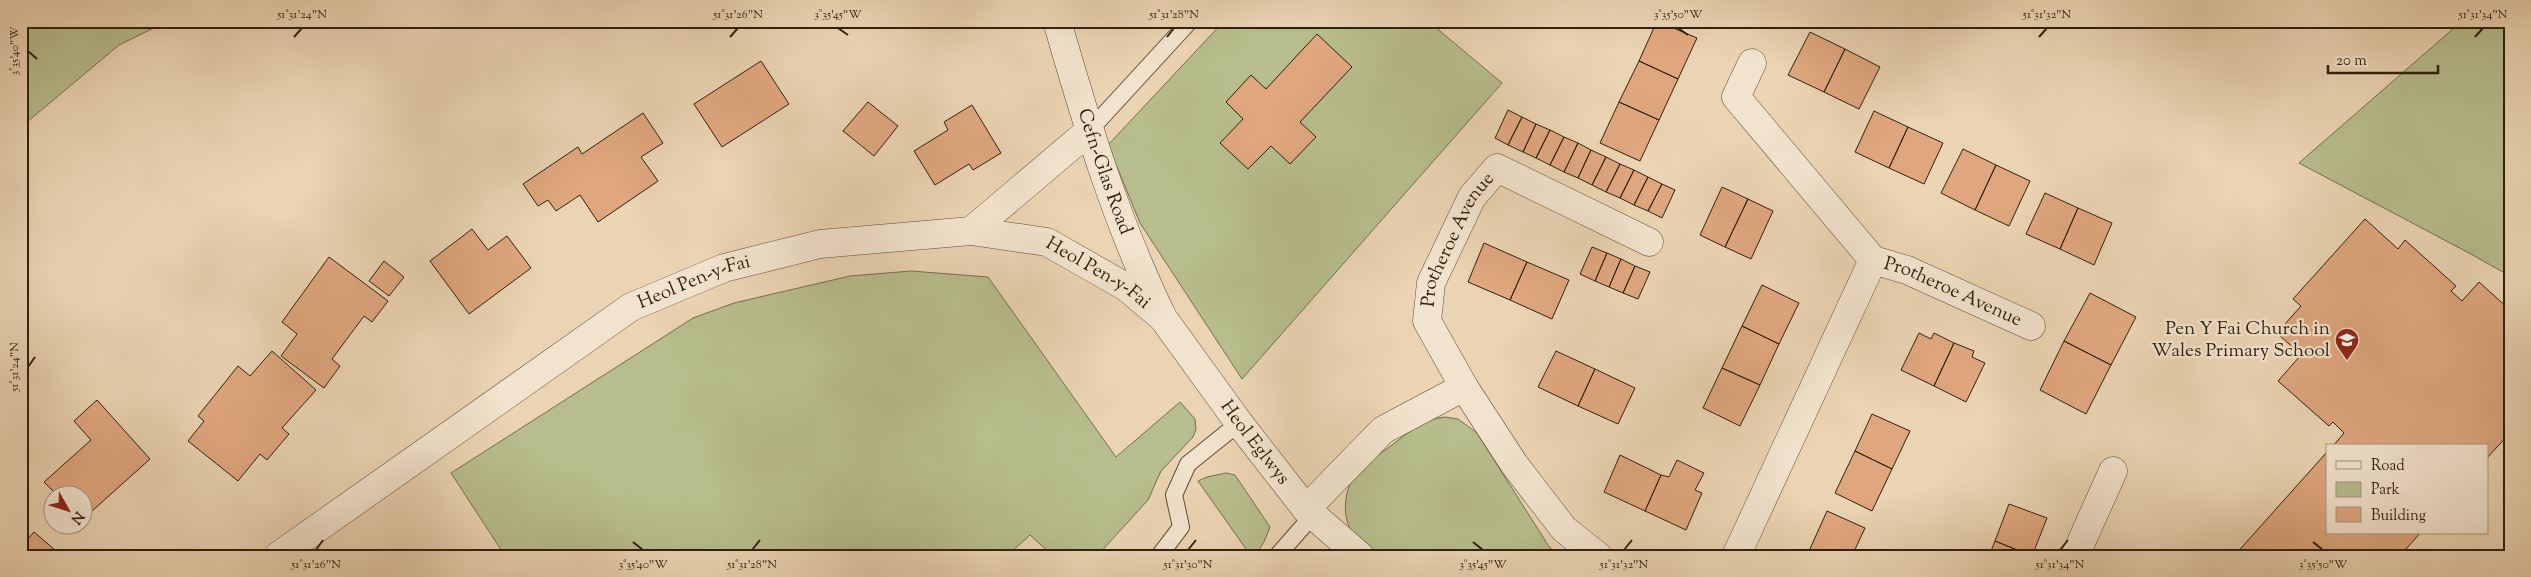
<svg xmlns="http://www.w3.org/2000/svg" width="2531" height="577" font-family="'Sorts Mill Goudy',serif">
  <rect width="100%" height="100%" fill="#ebd4b3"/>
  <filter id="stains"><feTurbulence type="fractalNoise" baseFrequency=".004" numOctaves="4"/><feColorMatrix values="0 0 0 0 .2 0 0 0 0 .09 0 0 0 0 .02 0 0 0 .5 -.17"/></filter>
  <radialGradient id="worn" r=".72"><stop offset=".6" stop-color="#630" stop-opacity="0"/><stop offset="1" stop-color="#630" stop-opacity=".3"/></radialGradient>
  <path fill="#b7bd8c" stroke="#746e4d" d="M21 21H168L119 45 21 127Z
    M1224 21H1428L1502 83 1242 379 1140 223 1108 145Z
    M2462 21H2510V276L2469 253 2299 163Z
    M911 271 988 277 1116 457 1180 402 1195 419 1196 429 1193 437 1161 471 1148 500 1097 556H1053L1030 535 1007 556H505L451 473 693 318 734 303 850 276Z
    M1445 417 1458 419 1477 433 1548 545 1558 556H1378C1371 550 1363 545 1357 539 1339 520 1343 485 1361 468 1370 460 1381 453 1392 445 1409 432 1423 419 1445 417Z
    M1226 473 1235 475 1270 527 1264 542 1255 556H1251L1198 481 1207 477Z"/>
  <path fill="#e0a77f" stroke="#301f0e" d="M1657 21 1697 38 1678 79 1639 61Z
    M1810 32 1845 49 1824 92 1788 75Z
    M1317 34 1352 67 1300 122 1316 137 1290 164 1271 146 1248 169 1220 143 1243 119 1226 102 1251 75 1266 89Z
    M1845 49 1880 67 1859 109 1824 92Z
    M761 61 789 104 722 147 694 104Z
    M1639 61 1678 79 1659 120 1619 102Z
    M868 102 898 126 874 156 843 131Z
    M1619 102 1659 120 1640 161 1600 143Z
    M972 105 1001 153 973 170 969 164 935 185 914 151 948 130 944 122Z
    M1508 110 1522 117 1508 145 1495 138Z
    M1874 111 1908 127 1889 168 1855 152Z
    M643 113 663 143 641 157 658 181 598 222 580 195 556 211 548 200 538 206 523 184 578 147 582 154Z
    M1522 117 1536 124 1523 152 1508 145Z
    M1536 124 1550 130 1536 158 1523 152Z
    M1908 127 1943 143 1924 184 1889 168Z
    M1550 130 1564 137 1550 165 1536 158Z
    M1564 137 1578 143 1564 172 1550 165Z
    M1578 143 1591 150 1578 178 1564 172Z
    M1963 149 1996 165 1975 210 1941 193Z
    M1591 150 1606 157 1592 185 1578 178Z
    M1606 157 1620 164 1606 192 1592 185Z
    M1620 164 1634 170 1620 198 1606 192Z
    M1996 165 2030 181 2009 226 1975 210Z
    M1634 170 1648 177 1634 205 1620 198Z
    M1648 177 1662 184 1648 211 1634 205Z
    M1662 184 1675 190 1662 218 1648 211Z
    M1722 187 1748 199 1725 247 1700 235Z
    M2045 193 2078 208 2060 249 2026 234Z
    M1748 199 1773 211 1751 259 1725 247Z
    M2078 208 2112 223 2094 265 2060 249Z
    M2365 219 2398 249 2405 240 2456 286 2451 291 2462 301 2479 282 2510 310V433L2487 458V446H2333L2344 433 2333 422 2329 426 2278 381 2301 355 2277 333 2301 306 2293 299Z
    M472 229 488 250 507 236 531 268 469 314 430 261Z
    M1484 243 1527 262 1510 300 1468 282Z
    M1592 247 1607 253 1595 281 1580 274Z
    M1607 253 1621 259 1609 287 1595 281Z
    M329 257 388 301 372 322 364 316 332 359 340 366 324 388 281 356 297 334 282 322Z
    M1621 259 1635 266 1623 293 1609 287Z
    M384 261 404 277 389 296 369 281Z
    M1527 262 1569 280 1552 319 1510 300Z
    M1635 266 1650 272 1638 299 1623 293Z
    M1762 285 1799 303 1779 344 1742 326Z
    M2090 293 2136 317 2111 365 2064 341Z
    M1742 326 1779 344 1760 385 1722 368Z
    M1919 333 1931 339 1934 333 1954 343 1934 386 1901 370Z
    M2064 341 2111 365 2086 414 2040 390Z
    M1954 343 1974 351 1972 357 1985 363 1966 402 1934 386Z
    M272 351 316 390 282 428 289 434 267 460 260 454 238 481 188 441 204 421 198 416 238 366 250 376Z
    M1556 351 1595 369 1578 406 1538 387Z
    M1722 368 1760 385 1740 426 1703 408Z
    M1595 369 1635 388 1618 424 1578 406Z
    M97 400 150 459 82 520V494H56L44 482 91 440 74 421Z
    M1872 414 1910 431 1892 469 1855 451Z
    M1855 451 1892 469 1872 511 1835 493Z
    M2327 452V533H2420L2400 556H2234Z
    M1620 455 1661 475 1645 511 1604 492Z
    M1677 460 1704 473 1695 490 1702 493 1686 530 1645 511 1661 475 1669 477Z
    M2009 504 2047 518 2032 556 1995 541Z
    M1827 511 1865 528 1852 556H1820L1809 551Z
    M34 532 62 556H21V547Z
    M1995 541 2032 556H1989Z"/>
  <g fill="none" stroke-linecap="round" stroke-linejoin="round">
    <defs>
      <path id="service" d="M1089 131 1190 21
        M1159 556 1181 527 1174 495 1188 464 1239 423
        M1277 556 1313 515"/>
      <g id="minor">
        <path id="s1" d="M1057 21C1086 122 1117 224 1163 318"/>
        <path d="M971 231 1089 131"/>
        <path id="s2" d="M1873 260 1907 270 2031 326"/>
        <path d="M1306 509 1383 430 1464 387"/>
        <path id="s3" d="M1598 556 1564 529 1514 464 1464 387 1427 321 1431 283 1472 197 1497 168 1649 242"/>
        <path d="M1736 556 1873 260 1736 97 1752 63"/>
        <path d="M2075 556 2113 471"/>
      </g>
      <g id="tertiary">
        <path id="s4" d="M278 556 631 307 724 268 820 244 971 231 1047 242 1126 287 1163 318 1239 423 1306 509 1360 556"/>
      </g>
    </defs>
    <use href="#service" stroke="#5f4c37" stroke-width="18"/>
    <use href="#minor" stroke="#5f4c37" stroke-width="29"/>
    <use href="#tertiary" stroke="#5f4c37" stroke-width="29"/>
    <use href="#service" stroke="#f2e3ce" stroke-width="16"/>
    <use href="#minor" stroke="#f2e3ce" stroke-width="28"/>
    <use href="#tertiary" stroke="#f2e3ce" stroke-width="28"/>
  </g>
  <path fill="none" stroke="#301f0e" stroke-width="2" d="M838 28 848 35M1678 28 1688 35M294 37 302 28M730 37 738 28M1167 37 1174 28M2039 37 2047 28M2475 37 2483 28M28 51 37 59M28 367 35 357M633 542 643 550M1473 542 1483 550M2313 542 2323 550M316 550 323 540M752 550 760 540M1188 550 1196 540M1624 550 1632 540M2060 550 2068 540"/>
  <defs>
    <symbol id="school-pin" viewBox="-11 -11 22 30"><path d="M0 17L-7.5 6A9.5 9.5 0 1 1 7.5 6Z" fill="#8f2418" stroke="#f2e3ce"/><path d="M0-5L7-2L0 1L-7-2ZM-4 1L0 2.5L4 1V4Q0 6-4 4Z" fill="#fff"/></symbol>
  </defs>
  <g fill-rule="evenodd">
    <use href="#school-pin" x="2333" y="326" width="28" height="38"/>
  </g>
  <g text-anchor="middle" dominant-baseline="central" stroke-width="4.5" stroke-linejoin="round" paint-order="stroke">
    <g font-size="19" fill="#301f0e" stroke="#f2e3ce">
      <text stroke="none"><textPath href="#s1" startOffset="158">Cefn-Glas Road</textPath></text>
      <text stroke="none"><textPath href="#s3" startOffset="381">Protheroe Avenue</textPath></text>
      <text stroke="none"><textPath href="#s4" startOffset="920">Heol Pen-y-Fai</textPath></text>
      <text stroke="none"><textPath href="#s4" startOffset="500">Heol Pen-y-Fai</textPath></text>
      <text stroke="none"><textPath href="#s2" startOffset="86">Protheroe Avenue</textPath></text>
      <text stroke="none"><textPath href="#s4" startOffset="1154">Heol Eglwys</textPath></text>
    </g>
    <g font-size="19" fill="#301f0e" stroke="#f2e3ce" text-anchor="end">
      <text x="2330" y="329">Pen Y Fai Church in<tspan x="2330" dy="22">Wales Primary School</tspan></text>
    </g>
  </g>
  <rect width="2531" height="577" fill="none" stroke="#ebd4b3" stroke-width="55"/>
  <rect x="2326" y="444" width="162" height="90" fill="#f2e3ce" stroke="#a49581"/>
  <rect x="2336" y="461" width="25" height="8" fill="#f2e3ce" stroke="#a49581"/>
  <text x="2371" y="470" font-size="15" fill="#301f0e">Road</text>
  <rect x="2336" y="482" width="25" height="15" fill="#b7bd8c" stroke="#a49581"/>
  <text x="2371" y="494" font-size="15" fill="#301f0e">Park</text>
  <rect x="2336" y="507" width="25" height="15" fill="#e0a77f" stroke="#a49581"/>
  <text x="2371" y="520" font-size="15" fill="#301f0e">Building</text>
  <g transform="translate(68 510) rotate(129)"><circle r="24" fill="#f2e3ce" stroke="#a49581"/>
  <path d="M0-4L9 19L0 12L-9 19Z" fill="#8f2418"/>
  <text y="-8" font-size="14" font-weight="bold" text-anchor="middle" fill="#301f0e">N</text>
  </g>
  <path d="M2328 65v8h110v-8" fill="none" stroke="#301f0e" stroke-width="2.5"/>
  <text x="2336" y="65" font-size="15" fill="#301f0e" stroke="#f2e3ce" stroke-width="4" paint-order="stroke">20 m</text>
  <rect x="28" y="28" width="2476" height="522" fill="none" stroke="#301f0e" stroke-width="2"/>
  <g font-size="12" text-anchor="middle" fill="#301f0e">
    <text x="302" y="18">51°31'24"N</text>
    <text x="738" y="18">51°31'26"N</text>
    <text x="838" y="18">3°35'45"W</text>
    <text x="1174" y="18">51°31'28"N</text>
    <text x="1678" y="18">3°35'50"W</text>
    <text x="2047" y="18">51°31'32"N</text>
    <text x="2483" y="18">51°31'34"N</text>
    <text transform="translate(14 51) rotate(-90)" y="4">3°35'40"W</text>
    <text transform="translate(14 367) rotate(-90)" y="4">51°31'24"N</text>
    <text x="316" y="568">51°31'26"N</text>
    <text x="643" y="568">3°35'40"W</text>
    <text x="752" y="568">51°31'28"N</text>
    <text x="1188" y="568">51°31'30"N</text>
    <text x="1483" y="568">3°35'45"W</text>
    <text x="1624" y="568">51°31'32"N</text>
    <text x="2060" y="568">51°31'34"N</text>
    <text x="2323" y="568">3°35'50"W</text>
  </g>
  <rect width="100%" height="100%" filter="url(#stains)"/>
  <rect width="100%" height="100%" fill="url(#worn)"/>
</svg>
